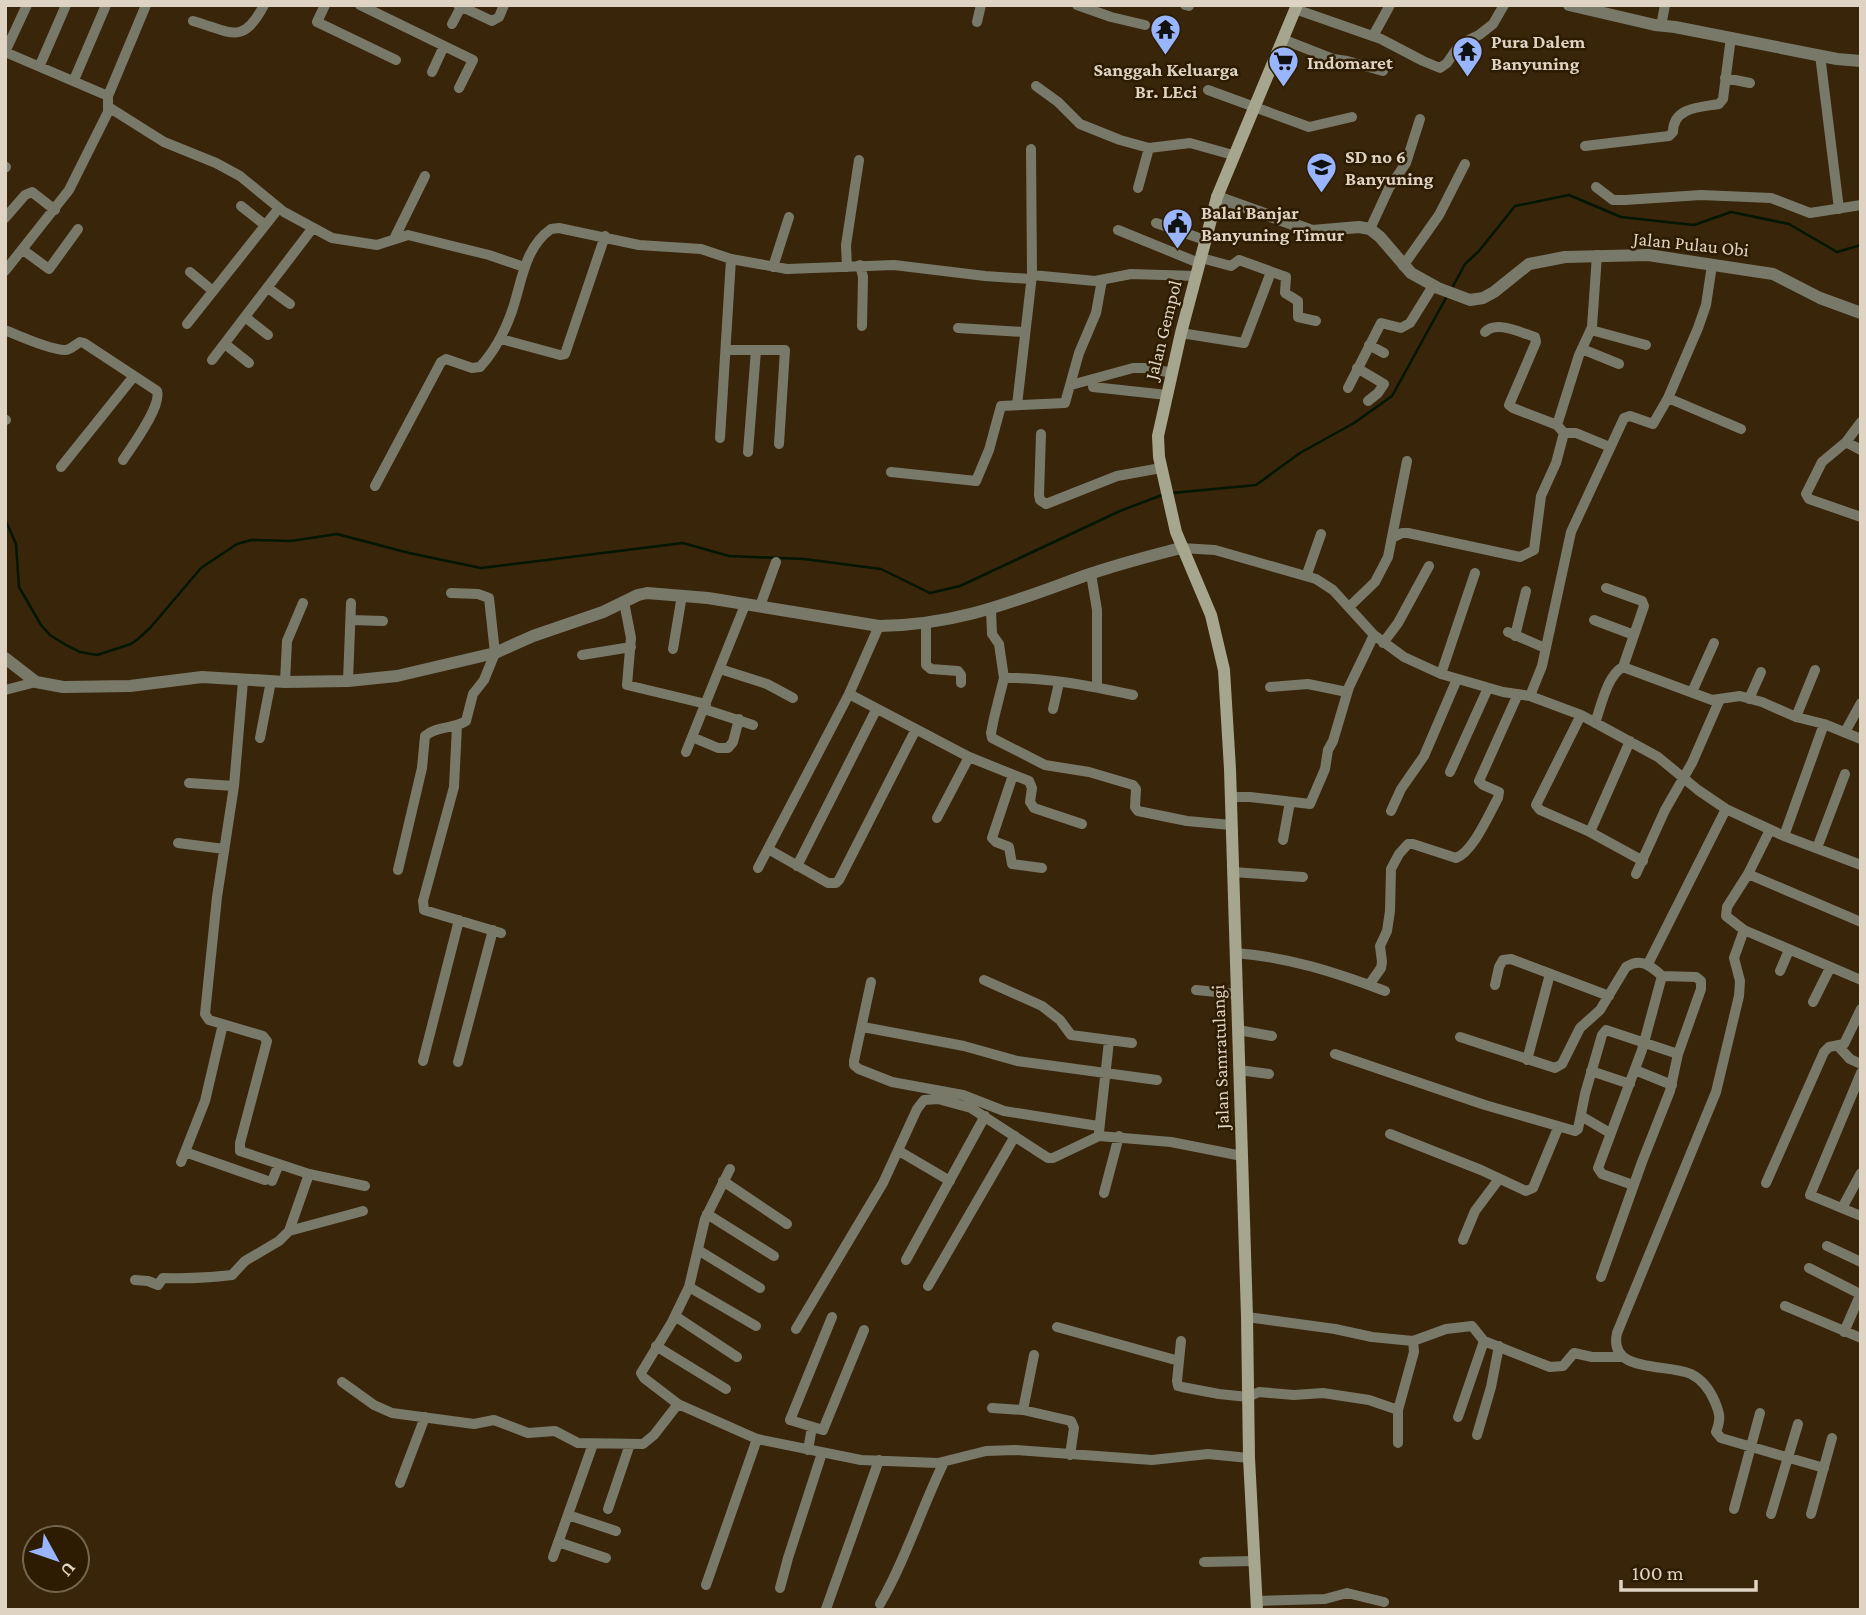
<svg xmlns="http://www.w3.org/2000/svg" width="1866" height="1615" font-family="'Crimson Pro',serif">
  <rect width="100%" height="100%" fill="#38250a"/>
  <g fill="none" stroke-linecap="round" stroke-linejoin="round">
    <path stroke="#031602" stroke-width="2.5" d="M1452 288 1465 264 1479 251 1515 206 1569 195 1621 217 1694 225 1731 212 1789 224 1837 252 1861 245
      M1172 493 1256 485 1300 453 1354 423 1392 396 1447 296
      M5 519 16 544 19 587 41 625 50 635 66 645 80 652 97 655 131 644 138 639 150 628 201 568 237 544 251 540 291 541 337 534 409 553 481 568 683 543 729 556 804 559 881 569 930 593 960 586 1120 511 1162 495"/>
    <path stroke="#79796a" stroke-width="10" d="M325 5 317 22 396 60
      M360 5 473 60 459 88
      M458 5 492 21 499 17 504 5
      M1077 5 1111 17 1145 25
      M1185 5 1189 6
      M1295 9 1381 39 1423 61 1440 68 1447 63 1460 44 1479 35 1493 24 1504 5
      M193 21C231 32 243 46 264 5
      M977 22 981 5
      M452 24 462 5
      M1661 26 1665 5
      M1373 36 1390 5
      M1282 39 1333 59 1347 61 1383 71
      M5 52 108 96
      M5 52 27 5
      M1820 55 1839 209
      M40 65 66 5
      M432 72 444 46
      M1725 78 1750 83
      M74 80 106 5
      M1036 86 1058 102 1080 124 1120 140 1149 148 1190 143 1233 155
      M1208 90 1309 127 1352 117
      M110 108 164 142 216 163 240 176 284 212 332 238 377 245 408 235 489 255 524 267
      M1585 146 1669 136 1673 132C1673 107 1701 107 1719 104L1723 99 1731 37
      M5 168 6 167
      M1596 187 1613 200H1625L1701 195 1771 198 1810 213 1861 205
      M1138 188 1149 148
      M241 206 265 225
      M5 218 25 195 32 192 55 210
      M1156 223 1205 240
      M1370 229 1389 188 1406 163 1420 119
      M1118 230 1199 263
      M394 239 425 176
      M23 250 49 269 78 229
      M1201 258 1231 266 1239 260 1286 277 1285 293 1298 301V317L1316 321
      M860 265 863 277 862 326
      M1403 266 1439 215 1465 164
      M773 267 789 217
      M847 267 846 245 859 160
      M5 271 69 190 108 112V96L146 5
      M190 272 213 291
      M1032 275 1095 281 1131 274 1196 276
      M268 288 290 304
      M245 317 268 335
      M187 324 279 208
      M958 328 1024 332
      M5 330C19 336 50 350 65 350 70 350 75 345 80 342L84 343 157 391C162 406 132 446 123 460
      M1591 330 1646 345
      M1181 333 1244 343 1271 272
      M501 339 560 355 565 354 605 236
      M225 344 249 363
      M1369 345 1384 353
      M1582 349 1619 364
      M726 350H785L779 444
      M212 360 312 229
      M1357 368 1384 384 1378 393 1368 401
      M1071 385 1133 368H1148L1172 373
      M1093 387 1167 395
      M1348 388 1381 323 1401 328 1410 323 1433 286
      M1668 398 1741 429
      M1017 405 1032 275 1031 149
      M5 420H6
      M1861 422 1846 442 1822 462 1806 494 1809 499 1861 517
      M1557 425 1579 355 1592 327 1597 255
      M1564 433H1576L1610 447
      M1041 434 1039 495 1040 500 1046 504 1117 476 1161 468
      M720 438 731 259
      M1846 442 1861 450
      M748 452 756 350
      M61 467 134 376
      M891 472 976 481 989 450 1001 406 1065 403 1079 353 1096 313 1102 280
      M375 486 441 362 446 359 472 368 480 367C495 351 505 331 512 311 522 282 524 248 551 229L559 228 639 245 701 249 731 259 787 269 894 265 985 276 1031 279
      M1392 538 1402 533H1408L1520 557 1534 550 1541 496 1556 463 1564 433 1557 425 1513 408 1509 405 1536 342 1535 337C1521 333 1497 320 1485 332
      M1181 548 1215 550 1316 579 1333 590 1374 635 1404 657 1441 674 1503 692 1530 696 1581 715 1658 757 1698 790 1726 809 1784 836 1861 865
      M1091 574 1097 610V687
      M1307 574 1321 534
      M624 602 631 638 627 685 706 704
      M760 606 776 562
      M1349 607 1375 582 1388 557 1407 461
      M991 610 992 634 999 644 1004 678 994 718 991 733 992 738 1045 765 1089 772 1133 785 1136 789 1135 807 1138 811 1187 821 1231 825
      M351 620 383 621
      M1594 620 1634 635
      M926 624V665L931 669 958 671 961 675V683
      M1508 632 1545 648
      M1515 636 1526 591
      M1383 643 1398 623 1429 566
      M673 649 682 595
      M582 655 631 647
      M1623 667 1712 700 1740 696 1762 702 1796 717 1824 724 1861 739
      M720 669 767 684 793 698
      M1441 674 1475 573
      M1004 678C1046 677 1091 686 1133 695
      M243 681 234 786 217 897 205 1014 209 1020 263 1036 267 1041 240 1143V1151L309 1174 365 1186
      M348 681 351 603
      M285 682 287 641 303 603
      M1270 687 1308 684 1347 692
      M5 690 36 682
      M1692 692 1714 643
      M849 694 969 757 1029 781 1032 788 1030 802 1034 808 1082 824
      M1530 696 1542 666 1571 532 1624 418 1630 416 1653 424 1668 398 1698 328 1706 305 1712 265
      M1749 699 1761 672
      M704 709 753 725
      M1053 709 1059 683
      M1581 715 1536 805 1540 810 1590 832 1643 861
      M1796 717 1815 670
      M1595 723C1601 707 1607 675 1623 667L1644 606 1642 601 1606 588
      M457 726 454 787 423 901 424 910 501 933
      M1845 732 1861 703
      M692 737 718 748H728L733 742 739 719
      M260 738 271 681
      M686 752 745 605
      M1450 772 1488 688
      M1013 775 992 838 996 842 1009 847 1012 864 1042 868
      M189 783 234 786
      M1230 797H1250L1310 804 1325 769 1328 750 1333 741 1349 687 1374 635
      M1391 811 1401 789 1424 756 1457 679
      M937 818 969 757
      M1770 830 1748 874 1727 907 1726 916 1744 930 1861 980
      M1590 832 1630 741
      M1784 836 1824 724
      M1283 840 1290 802
      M178 843 224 849
      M1817 848 1845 774
      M768 849 828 883H836L839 880 915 731
      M797 866 876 710
      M758 868 849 694 879 626
      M398 870 422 768 425 736C436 726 454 729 466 721L473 694 484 680 495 653 489 598 478 594 451 593
      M1233 872 1303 877
      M1636 874 1665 810 1692 763 1720 699
      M1748 874 1861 922
      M1744 930 1734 958 1740 981 1739 996 1716 1092 1617 1333C1608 1374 1667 1363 1691 1374 1703 1380 1710 1390 1715 1402 1720 1414 1721 1419 1716 1432L1721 1438 1824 1468
      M1235 953C1288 957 1335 972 1385 991
      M1648 964 1726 809
      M1780 971 1789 950
      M984 980 1042 1006 1060 1020 1071 1035 1132 1043
      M871 982 854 1061V1065L859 1069 892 1082 963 1095 1004 1111 1098 1126
      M1369 985 1381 968 1382 962 1380 946 1387 931 1390 911 1391 869 1399 854 1408 844H1413L1456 858C1473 852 1489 814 1498 798L1499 792 1483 785 1479 781 1518 694
      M1495 985 1499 967 1503 960 1511 959 1609 996
      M1196 990 1237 994
      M1813 1002 1830 968
      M863 1027 964 1046 1017 1061 1157 1080
      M1238 1030 1272 1036
      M1460 1037 1555 1068 1562 1064 1580 1028 1600 1010 1626 967C1641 957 1651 966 1662 976L1696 977 1701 981V989L1678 1054 1670 1091 1642 1162 1601 1277
      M1839 1047 1850 1059 1861 1064
      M1335 1054 1485 1105 1575 1131 1578 1129 1585 1094 1602 1035 1606 1030 1678 1054
      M1527 1060 1550 974
      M423 1061 459 920
      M458 1062 493 930
      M1239 1070 1269 1074
      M1635 1070 1672 1085
      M1591 1071 1630 1084
      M1861 1073 1810 1195 1861 1216
      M1581 1116 1610 1133
      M1099 1132 1109 1041
      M1390 1134 1481 1170 1526 1191 1533 1188 1558 1128
      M899 1151 950 1181
      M185 1152 265 1180
      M181 1162 205 1101 223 1024
      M272 1181 279 1164
      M723 1181 787 1224
      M1766 1183 1824 1052 1829 1047 1844 1044 1861 1009
      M1633 1185 1602 1174 1598 1168 1642 1050 1662 976
      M1104 1193 1119 1136
      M1842 1208 1861 1173
      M707 1214 774 1256
      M289 1231 363 1211
      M1463 1240 1475 1211 1499 1179
      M1827 1246 1861 1262
      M698 1250 760 1288
      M906 1260 985 1116
      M1809 1268 1860 1294
      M135 1280 148 1281 158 1285 163 1278C187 1279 208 1278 232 1275L245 1261 279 1241 289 1231 309 1174
      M928 1286 1015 1136
      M689 1287 756 1326
      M1785 1306 1861 1338
      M675 1316 737 1357
      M832 1317 790 1420 823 1430 864 1330
      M1247 1317 1335 1329 1372 1337 1413 1341 1446 1329 1472 1326 1484 1341 1550 1367 1563 1366 1574 1353 1592 1357H1623
      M1057 1327 1179 1361
      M796 1329 883 1183 917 1109 924 1100 938 1099 971 1108 1048 1158H1053L1099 1136 1171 1142 1242 1156
      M1844 1332 1861 1293
      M1181 1341 1177 1381 1178 1386 1182 1387 1219 1394 1248 1397 1259 1392 1294 1395 1323 1393 1369 1400 1398 1410
      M656 1346 726 1389
      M342 1382 374 1405 392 1413 474 1424 494 1420 528 1433 555 1431 578 1443 643 1444 654 1435 678 1404 757 1439 861 1460 938 1463 986 1451 1015 1450 1152 1460 1208 1454 1249 1458
      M678 1404 644 1378 641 1373 672 1322 689 1287 705 1219 730 1169
      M992 1408 1023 1410 1071 1421 1074 1428 1070 1455
      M1023 1410 1034 1355
      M1458 1417 1484 1341
      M1477 1435 1491 1387 1499 1346
      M1398 1443V1410L1414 1352 1413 1341
      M808 1450 812 1427
      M400 1483 425 1417
      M608 1509 630 1444
      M1734 1509 1760 1413
      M1771 1514 1798 1424
      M1811 1514 1832 1438
      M568 1515 616 1531
      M558 1542 606 1558
      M553 1557 593 1444
      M1204 1562 1254 1561
      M706 1585 757 1439
      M780 1588 788 1558 822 1453
      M1257 1601 1325 1599 1347 1593 1384 1602
      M880 1604C906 1559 921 1509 944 1462
      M826 1609 879 1460"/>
    <path stroke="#79796a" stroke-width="12" d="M1569 5 1655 25 1675 27 1837 59 1861 61
      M1217 197 1312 231 1359 227 1370 229 1380 237 1411 273 1438 288 1470 300 1483 298 1494 292 1529 264 1565 257 1648 255 1773 274 1820 298 1861 313
      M5 658 36 682 63 687 130 686 202 677 285 682 348 681 397 676 495 653 533 636 603 612 638 595 647 593 708 598 879 626C959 625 1014 601 1087 575 1118 564 1150 556 1181 548"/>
    <path stroke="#a6a68e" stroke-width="12" d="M1257 1610 1249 1458 1247 1317 1230 769 1224 670 1211 615 1176 532 1159 457 1158 436 1181 333 1217 197 1297 5"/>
  </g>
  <defs>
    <symbol id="temple-pin" viewBox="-11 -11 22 30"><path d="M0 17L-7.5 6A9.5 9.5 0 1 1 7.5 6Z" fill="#98b5fd" stroke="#2d1c01"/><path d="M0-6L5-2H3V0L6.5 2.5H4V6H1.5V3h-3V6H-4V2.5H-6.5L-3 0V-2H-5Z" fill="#111"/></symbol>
    <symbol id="supermarket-pin" viewBox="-11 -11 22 30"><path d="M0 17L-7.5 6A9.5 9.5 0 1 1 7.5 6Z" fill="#98b5fd" stroke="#2d1c01"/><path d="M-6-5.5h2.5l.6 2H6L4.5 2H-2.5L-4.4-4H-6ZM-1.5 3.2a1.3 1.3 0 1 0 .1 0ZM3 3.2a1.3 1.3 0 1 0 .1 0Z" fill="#111"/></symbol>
    <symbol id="school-pin" viewBox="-11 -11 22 30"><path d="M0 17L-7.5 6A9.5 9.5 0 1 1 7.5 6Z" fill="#98b5fd" stroke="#2d1c01"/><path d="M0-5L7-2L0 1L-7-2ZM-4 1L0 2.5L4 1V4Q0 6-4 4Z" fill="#111"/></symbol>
    <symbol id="civic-pin" viewBox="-11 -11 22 30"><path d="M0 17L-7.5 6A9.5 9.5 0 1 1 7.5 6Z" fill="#98b5fd" stroke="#2d1c01"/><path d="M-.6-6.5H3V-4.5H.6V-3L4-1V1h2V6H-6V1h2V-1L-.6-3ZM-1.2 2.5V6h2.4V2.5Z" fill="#111"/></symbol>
  </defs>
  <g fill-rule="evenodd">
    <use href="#temple-pin" x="1148" y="12" width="35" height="47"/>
    <use href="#temple-pin" x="1450" y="34" width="35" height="47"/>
    <use href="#supermarket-pin" x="1266" y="44" width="35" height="47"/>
    <use href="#school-pin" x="1304" y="150" width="35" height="47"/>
    <use href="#civic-pin" x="1160" y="206" width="35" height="47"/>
  </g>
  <g text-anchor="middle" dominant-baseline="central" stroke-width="5" stroke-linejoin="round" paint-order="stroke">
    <g font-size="19" font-weight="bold" fill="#dfd3c4" stroke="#2d1c01" text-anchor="start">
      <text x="1491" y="41">Pura Dalem<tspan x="1491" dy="22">Banyuning</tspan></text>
      <text x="1307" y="62">Indomaret</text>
      <text x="1166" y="69" text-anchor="middle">Sanggah Keluarga<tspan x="1166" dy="22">Br. LEci</tspan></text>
      <text x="1345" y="156">SD no 6<tspan x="1345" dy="22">Banyuning</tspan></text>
      <text x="1201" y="212">Balai Banjar<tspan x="1201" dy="22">Banyuning Timur</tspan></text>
    </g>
    <g font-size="19" fill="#dfd3c4" stroke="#2d1c01">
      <text transform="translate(1691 244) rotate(6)">Jalan Pulau Obi</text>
      <text transform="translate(1163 330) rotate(-76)">Jalan Gempol</text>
      <text transform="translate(1220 1057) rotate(-92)">Jalan Samratulangi</text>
    </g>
  </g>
  <rect width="1866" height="1615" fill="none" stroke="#dfd3c4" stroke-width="14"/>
  <g transform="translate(56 1559) rotate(130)"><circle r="33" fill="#2d1c01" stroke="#74654f" stroke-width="2"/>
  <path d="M0-5L12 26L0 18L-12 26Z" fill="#98b5fd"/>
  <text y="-10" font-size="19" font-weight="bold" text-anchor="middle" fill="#dfd3c4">U</text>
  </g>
  <path d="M1621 1580v10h135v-10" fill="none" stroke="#dfd3c4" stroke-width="3.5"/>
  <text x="1632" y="1580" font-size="21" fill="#dfd3c4" stroke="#2d1c01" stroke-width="5" paint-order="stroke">100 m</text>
</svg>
